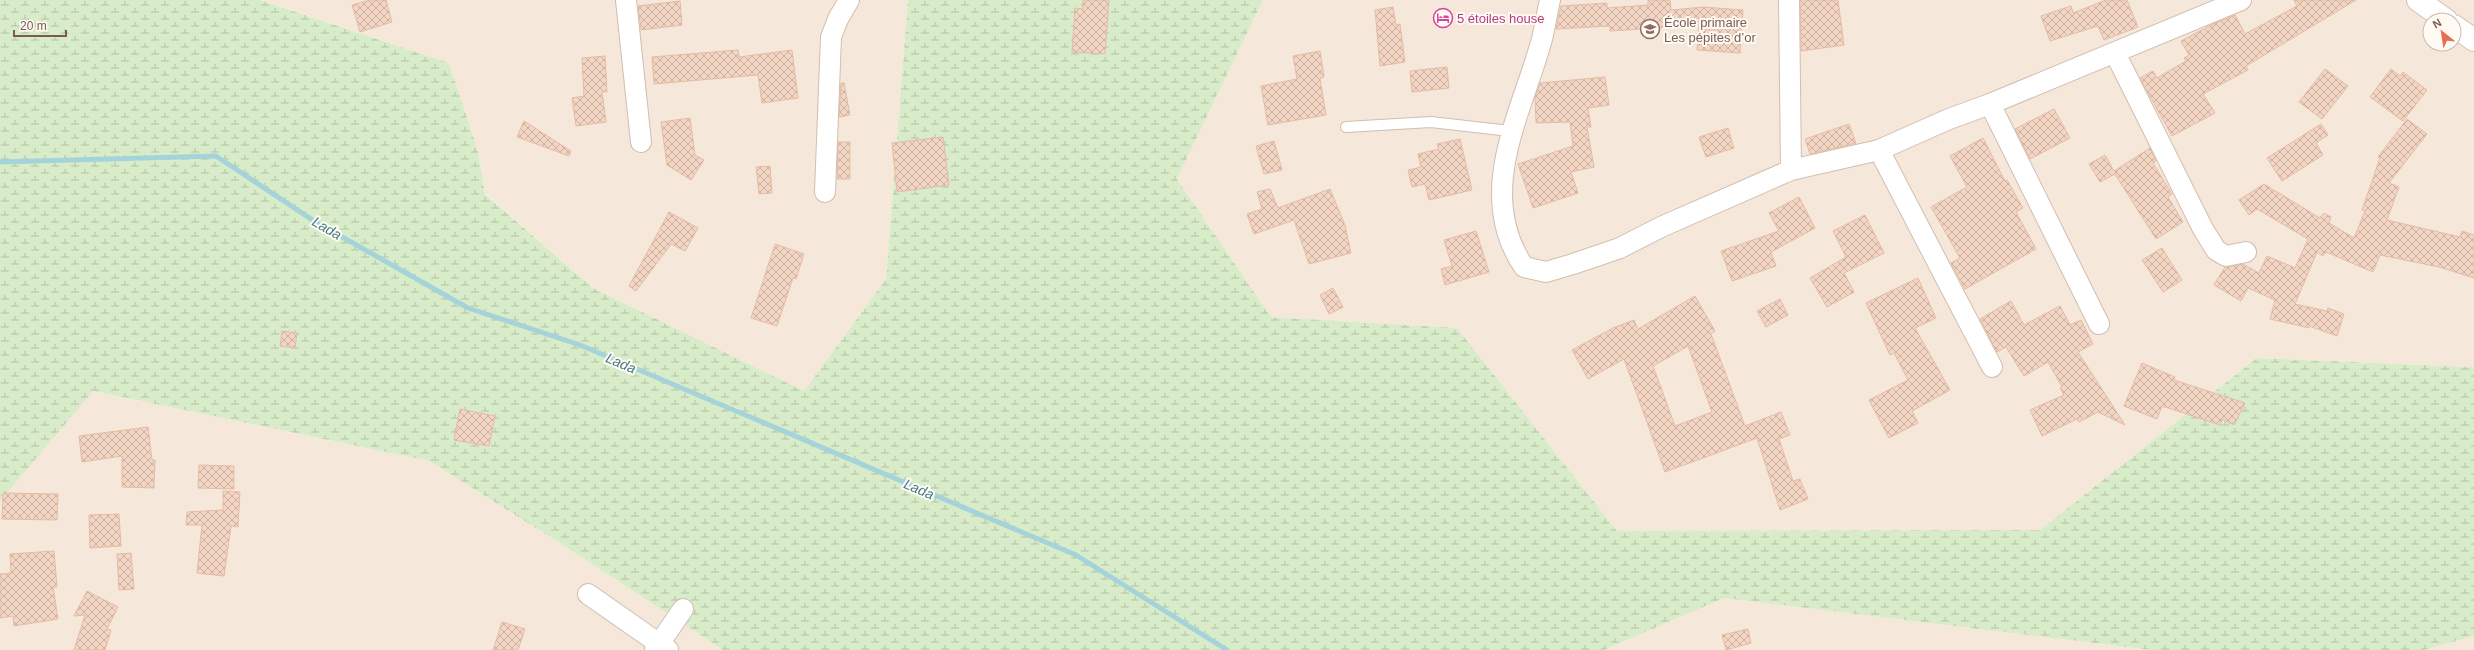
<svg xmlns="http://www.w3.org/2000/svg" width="2474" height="650" font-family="Arial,sans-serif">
  <defs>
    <pattern id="wetland-marsh" width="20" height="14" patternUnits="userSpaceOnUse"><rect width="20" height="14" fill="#d8ecc9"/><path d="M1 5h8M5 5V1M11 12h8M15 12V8" fill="none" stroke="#b4c2a5"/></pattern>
    <pattern id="building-cross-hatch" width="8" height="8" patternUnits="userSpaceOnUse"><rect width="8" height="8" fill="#f3d5c3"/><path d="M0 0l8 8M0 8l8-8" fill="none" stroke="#cab0a1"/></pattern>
  </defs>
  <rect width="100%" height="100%" fill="#fdf6ec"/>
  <path fill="#f5e8da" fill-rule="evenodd" d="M261 0H908L886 279 804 391 593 288 485 193 478 151 449 63Z
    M1263 0H2474V367L2257 358 2040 530 1617 531 1457 328 1271 317 1177 179ZM2430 20H2454V44H2430Z
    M92 391 429 461 555 540 723 650H0V501Z
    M1724 598 2152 650H1604Z
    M2474 636V650H2424Z"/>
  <path fill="url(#wetland-marsh)" d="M0 0H260L449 63 478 151 485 194 593 288 804 391 886 279 908 0H1263L1177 179 1271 317 1457 328 1617 531 2040 530 2257 358 2474 367V636L2424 650H2152L1724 598 1604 650H723L555 540 429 461 93 391 0 501Z"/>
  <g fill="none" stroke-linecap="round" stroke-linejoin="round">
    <path stroke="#a5d3da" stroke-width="5" d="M0 162 216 156 314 221 468 308 580 345 1076 555 1227 650"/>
  </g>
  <path fill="url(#building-cross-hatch)" stroke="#e6bba3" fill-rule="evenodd" d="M370 0H386L392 22 360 32 352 5Z
    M1083 0H1109L1105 54 1072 52 1075 8 1083 9Z
    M1648 0H1670L1671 10 1703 7 1743 10 1740 53 1697 50 1699 25 1610 31V26L1556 29 1561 6 1607 3V8L1648 5Z
    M1800 0H1838L1844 45 1801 51Z
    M2106 0H2127L2138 27 2104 40 2098 26 2050 41 2041 16 2071 6 2073 13Z
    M2294 0H2356L2246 66 2248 70 2203 94 2215 113 2172 136 2140 78 2153 71 2157 78 2186 61 2184 58 2189 55 2181 41 2211 25 2235 15 2245 34 2297 6Z
    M680 1 682 25 641 30 638 6Z
    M1393 7 1396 25 1400 24 1405 62 1380 66 1375 10Z
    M738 50 739 57 792 50 798 98 762 103 758 75 654 84 652 57Z
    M1320 51 1324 77 1320 78 1326 115 1268 125 1261 86 1297 79 1293 56Z
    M605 56 607 92H602L606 122 576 126 572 98 584 96 582 58Z
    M1447 67 1449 88 1412 92 1410 71Z
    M2325 69 2348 86 2322 119 2299 102Z
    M2391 69 2400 76 2403 72 2427 90 2403 121 2370 97Z
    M1605 77 1609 105 1588 108 1591 127H1587L1594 167 1571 172 1578 193 1533 208 1518 164 1573 146 1570 122 1536 123 1535 97 1540 83Z
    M841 83H844L850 115 839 117Z
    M2054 109 2070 138 2030 159 2015 129Z
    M690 118 695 155 704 160 691 180 667 165 661 122Z
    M2407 119 2427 134 2389 183 2399 187 2387 220 2460 237 2462 231 2474 235V278L2439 267 2380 255 2373 272 2326 252 2323 256 2317 252 2295 304 2327 311 2328 308 2344 314 2337 336 2309 326V328L2270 319 2275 300 2248 288 2241 301 2214 285 2225 267 2243 264 2259 273 2267 256 2295 268 2308 239 2257 209 2249 215 2239 200 2264 184 2320 218 2324 213 2331 217 2329 223 2354 238 2365 211 2362 210 2380 158 2378 157Z
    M524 121 571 151 569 156 517 137Z
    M1849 124 1856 143 1810 154 1805 139Z
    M2321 124 2328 135 2316 143 2323 155 2282 181 2267 158Z
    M1728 128 1734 148 1706 157 1699 137Z
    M943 137 949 185 897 192 892 143Z
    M1983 138 2005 181 2007 180 2023 208 2016 212 2036 249 1965 289 1951 263 1960 258 1931 207 1967 187 1950 156Z
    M1460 139 1472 190 1429 200 1425 184 1412 187 1408 170 1421 167 1418 154 1439 149 1437 144Z
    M1274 141 1282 170 1264 174 1256 146Z
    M838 142H850V179H837Z
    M2150 148 2156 161 2153 163 2172 194 2168 197 2183 222 2156 239 2115 174 2100 182 2089 164 2105 155 2114 171Z
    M770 166 772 193 759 194 756 167Z
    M1270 189 1278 208 1330 189 1345 225 1351 253 1309 264 1294 220 1254 234 1247 214 1262 209 1257 192Z
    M1799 197 1815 228 1771 252 1776 266 1732 281 1721 251 1779 231 1769 213Z
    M669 212 698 228 685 251 671 244 636 291 629 286Z
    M1865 215 1884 253 1844 273 1854 292 1827 307 1810 278 1846 257 1833 231Z
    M1476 231 1489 272 1445 285 1441 269 1452 266 1444 240Z
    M775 244 804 254 796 279 793 278 777 326 751 318Z
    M2162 248 2182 280 2163 292 2142 260Z
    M1918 278 1936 318 1915 328 1950 390 1912 411 1918 423 1889 438 1869 400 1908 380 1894 353 1890 355 1866 303Z
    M1333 288 1343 307 1329 314 1320 295Z
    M1695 296 1715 331 1711 334 1745 426 1781 412 1790 435 1779 439 1793 481 1800 479 1808 499 1780 510 1757 438 1665 472 1624 359 1588 379 1572 350 1613 328 1634 320 1638 329ZM1688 346 1712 412 1675 426 1653 366Z
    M1780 299 1788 315 1766 327 1757 311Z
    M2011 301 2024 325 2060 306 2070 325 2081 320 2093 344 2078 352 2125 425 2098 412 2079 422 2077 419 2042 436 2030 410 2064 395 2060 388 2062 387 2048 362 2024 376 2006 347 1997 352 1980 319Z
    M282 331 297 333 295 348 280 346Z
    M2142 363 2175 377 2174 380 2245 403 2234 425 2222 419 2220 425 2162 406 2157 419 2124 406Z
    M460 409 495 416 489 446 454 440Z
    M148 427 152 460H155L154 488 122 487V456L82 462 79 436Z
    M199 465 234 466V489L198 488Z
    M223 491 240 492 238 527 231 526 224 576 197 573 202 525H186L187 512 223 510Z
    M3 493 58 494 57 520 2 519Z
    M119 514 121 546 90 548 89 515Z
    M54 551 57 587H53L58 619 14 626 13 616 0 618V574L11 573 10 554Z
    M131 553 134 589 119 590 117 554Z
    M87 591 118 607 107 629 111 630 105 650H74L85 615 74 616Z
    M502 622 525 629 518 650H493Z
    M1748 629 1751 643 1726 650 1722 635Z"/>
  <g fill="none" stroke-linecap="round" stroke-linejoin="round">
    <defs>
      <path id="lane" d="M1346 127 1431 122 1510 131"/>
      <path id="street" d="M626 0 641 142
        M1550 0C1547 13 1545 26 1542 39 1522 113 1474 193 1524 267L1546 272 1573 264 1620 248 1661 227 1791 170 1879 150 1949 119 1990 104 2241 0
        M1789 0 1791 170
        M2115 53 2203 229 2216 250 2226 256 2246 252
        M1990 104 2099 324
        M1879 150 1992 367
        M825 192 831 37 838 19 849 0
        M588 594 668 650
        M655 650 683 609"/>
      <path id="secondary" d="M2418 0 2446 20
        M2454 26 2474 40"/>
    </defs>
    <use href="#lane" stroke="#d1beb0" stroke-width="12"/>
    <use href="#street" stroke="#d1beb0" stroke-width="22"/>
    <use href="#secondary" stroke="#d6c0b0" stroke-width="24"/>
    <use href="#lane" stroke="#fff" stroke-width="10"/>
    <use href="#street" stroke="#fff" stroke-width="20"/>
    <use href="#secondary" stroke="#fff" stroke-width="22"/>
  </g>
  <defs>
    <symbol id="hotel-ring" viewBox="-11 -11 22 22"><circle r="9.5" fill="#fffaf3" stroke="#d1479c" stroke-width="1.5"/><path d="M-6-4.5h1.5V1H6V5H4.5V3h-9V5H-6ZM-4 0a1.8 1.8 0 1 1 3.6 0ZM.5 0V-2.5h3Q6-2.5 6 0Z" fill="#d1479c"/></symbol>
    <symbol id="school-ring" viewBox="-11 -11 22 22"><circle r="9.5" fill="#fffaf3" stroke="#8d6e63" stroke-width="1.5"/><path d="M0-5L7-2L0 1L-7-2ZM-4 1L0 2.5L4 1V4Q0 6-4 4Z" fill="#8d6e63"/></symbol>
  </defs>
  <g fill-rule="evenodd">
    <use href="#hotel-ring" x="1432" y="7" width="22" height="22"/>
    <use href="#school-ring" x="1639" y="18" width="22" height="22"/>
  </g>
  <g text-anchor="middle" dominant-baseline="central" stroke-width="4" stroke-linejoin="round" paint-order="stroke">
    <g font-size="13" fill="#b23c85" stroke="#fffaf3" text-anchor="start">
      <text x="1457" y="18">5 étoiles house</text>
    </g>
    <g font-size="13" fill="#785e54" stroke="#fffaf3" text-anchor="start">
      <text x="1664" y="22">École primaire<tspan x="1664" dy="15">Les pépites d’or</tspan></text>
    </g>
    <g font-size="14" font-style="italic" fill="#437c86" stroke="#fffaf3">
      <text transform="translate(327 228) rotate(30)">Lada</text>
      <text transform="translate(621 363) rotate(23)">Lada</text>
      <text transform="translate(919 489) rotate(23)">Lada</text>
    </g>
  </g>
  <g transform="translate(2442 32) rotate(330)"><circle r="19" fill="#fffaf3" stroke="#cabbb1"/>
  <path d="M0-3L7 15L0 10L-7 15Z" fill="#e76f51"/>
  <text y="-6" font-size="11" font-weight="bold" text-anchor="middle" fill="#7a5c4d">N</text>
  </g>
  <path d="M14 30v6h52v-6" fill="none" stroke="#7a5c4d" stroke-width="2"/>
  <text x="20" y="30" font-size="12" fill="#7a5c4d" stroke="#fffaf3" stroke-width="3" paint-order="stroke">20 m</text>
</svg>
